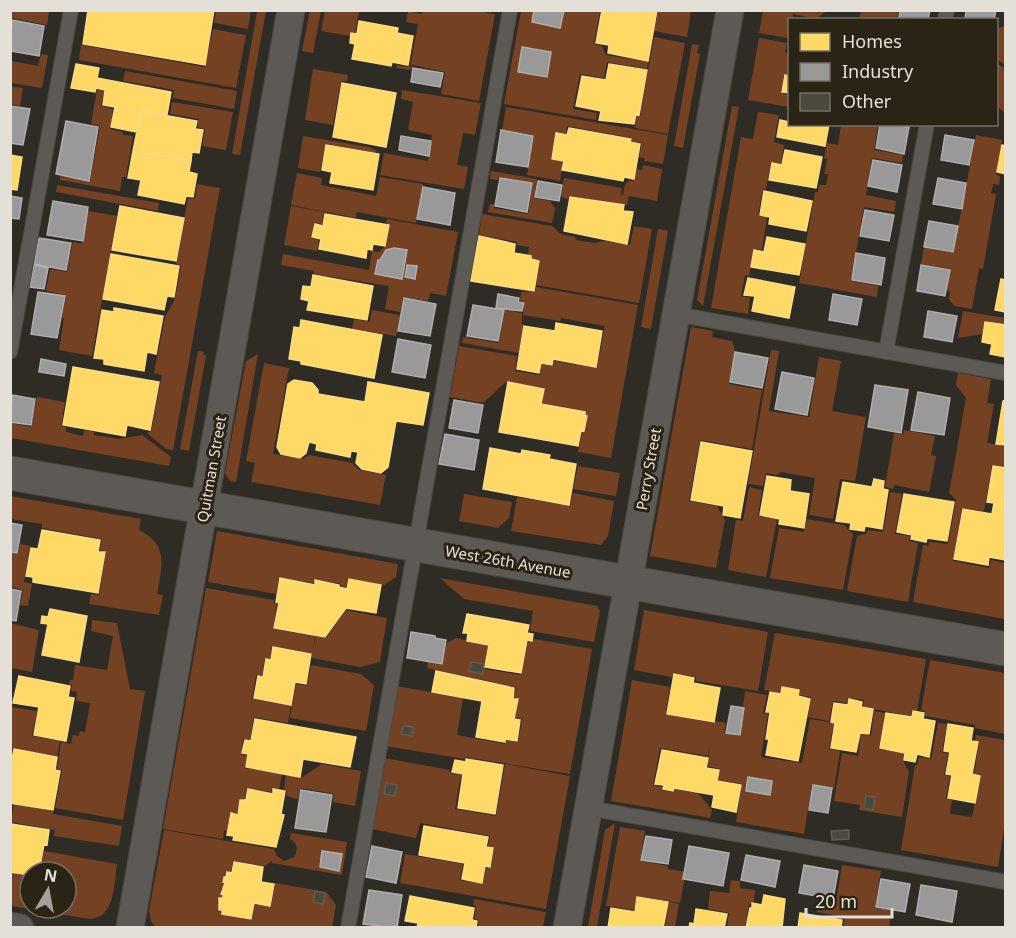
<svg xmlns="http://www.w3.org/2000/svg" width="1016" height="938" font-family="'Noto Sans',sans-serif">
  <rect width="100%" height="100%" fill="#2f2c25"/>
  <path fill="#744223" d="M11 10 49 11 47 25 11 18V21Z
    M310 10 321 11 313 53 302 51Z
    M423 10H487V13L495 14 479 101 441 94 445 72 412 65 411 70 396 68 397 65 410 67 418 24 406 22 408 11 422 14Z
    M216 11H251L248 29 214 23Z
    M257 11H266L240 155 232 154Z
    M325 11H359L355 33H350V36L321 31Z
    M521 11H600L594 44 602 46 606 55 648 62 647 69 607 62 604 78 580 74 573 109 597 113 596 120 504 104Z
    M658 11H691L687 37 654 31Z
    M817 11 825 12 816 19 793 14 792 19 790 20 788 38 759 33 763 11Z
    M861 11V10L898 11 897 19H859Z
    M1005 18V65L996 58 997 29 1004 26Z
    M213 29 246 35 236 88 79 60 81 45 205 67Z
    M654 37 685 43 668 134 635 128 637 116H640Z
    M759 38 787 43 785 52 789 53V75L784 74 781 93 789 95V107L748 100Z
    M692 44 699 45 697 53 700 54 683 148 674 146Z
    M41 54 48 55 42 88 11 83V61L38 66Z
    M997 63 1005 69V113L997 106Z
    M313 69 348 75 347 81H341L333 125 305 120Z
    M125 71 237 91 234 109 173 98 174 90 123 81Z
    M10 86 23 88 20 106 11 104Z
    M97 90 104 91 101 106 113 109 110 129 123 132V135L133 136 126 177H122L120 191 60 180V176L90 181 100 126 91 124Z
    M402 90 481 103 475 135 463 133 457 165 468 167 464 189 380 175 384 153 428 161 432 135 408 130 413 102 401 99Z
    M172 102 233 112 226 150 202 146 205 129 197 127 199 119 170 114Z
    M732 106 739 107 703 306 697 300Z
    M506 107 668 135 663 164 644 161 645 158 639 157 642 143 632 141V138L567 126 566 134 555 133 551 159 563 161 560 181 527 175 534 135 502 130Z
    M758 112 779 115 774 142 784 145 781 164 771 162 766 189H763L758 215 767 217 762 250 754 249 749 276 745 275 741 296 750 298 748 314 711 308 741 137 753 139Z
    M841 125H878L874 150 903 155 902 163 872 158 866 195 896 201 894 212 864 207 851 281 878 286 877 297 799 283 815 192H818L819 185H826L828 174H824L827 159 824 158 827 143 838 145Z
    M976 135 1002 140 996 175 1000 176 999 185 993 184 991 193 996 194 983 269 979 268 972 309 955 306 949 300 950 291 947 290 950 269 921 264 924 248 953 253Z
    M303 136 369 147 377 151 376 153 326 144 320 172 298 168Z
    M643 165 662 169 657 201 629 196 627 205 569 196 568 199 561 197 564 178 622 188 621 195H623L625 184 630 180 634 181 637 169 642 170Z
    M491 171 537 179 534 198 550 201 555 208 552 223 488 212 490 204H494V208L528 214 533 183 499 177 498 180 490 179Z
    M297 173 322 178 321 185 376 196 380 177 423 184 416 223 357 212 356 218 291 205Z
    M197 184 220 188 173 450 166 449 147 433 151 431 162 375 154 373 165 317 175 299 181 265 176 264 188 198 195 199Z
    M57 185 159 203 158 211 56 192Z
    M291 206 324 212 322 224 314 223 311 238 319 240 317 251 284 245Z
    M88 211 117 216 92 356 59 350 64 318 62 317 66 295 46 291 50 269 67 272 73 242 82 244Z
    M482 214 552 226 561 234 575 237 576 240 594 243 605 241 630 245 634 226 652 229 639 303 536 285 540 260 532 259V256L528 255 529 247 516 245 517 242 479 235Z
    M387 219 458 232 446 296 430 293 428 301 403 297 400 312 385 309 389 286 314 274V271L281 265 283 254 369 270 372 251 378 252 386 246 390 225 386 224Z
    M658 229 668 231 651 329 641 327Z
    M536 287 638 305 611 458 578 452 582 431 585 432 588 415H585V411L542 403 544 388 507 381 483 403 450 397 459 346 517 356 515 371 540 375 542 364 553 366 554 361 597 368 605 326 561 318 560 321 523 315 525 302 520 301 521 292H535Z
    M372 310 400 315 396 336 352 329 354 319 370 322Z
    M505 310 522 313V324L524 325 519 353 462 343 463 337 499 343Z
    M963 311 1005 318V324L985 321 982 334 958 338Z
    M691 327 713 331 712 337 732 341 735 350 729 384 762 390 752 449 700 440 689 501 717 506 725 520 716 568 650 556Z
    M771 350 779 351 769 411 809 417 819 357 841 361 832 411 866 417 855 481 840 479 833 519 809 515 815 478 781 472 777 475 766 473 763 486 748 484Z
    M198 351 204 352 203 355H206L189 451 180 449Z
    M258 354 236 482 230 481 225 473 246 361Z
    M264 363 289 368 273 454 302 459 309 455 352 463 359 470 386 475 380 505 251 482 255 463 246 461Z
    M958 373 991 379 987 403 994 404 987 443 1005 446 1006 467 992 465 984 511 962 508 953 561 989 568 991 560 1005 563V619L913 602 923 545 928 546 929 542 948 544 956 500 949 493 966 398 956 385Z
    M37 397 65 402 61 426 66 427V432L83 436 84 430 94 432V435L119 439 142 435 171 457 169 466 11 438V423L31 427Z
    M904 430 935 436 931 455 936 456 929 492 894 485 893 489 885 487 894 433 903 435Z
    M578 466 620 473 616 496 573 489Z
    M749 487 762 490 758 516 777 519 766 577 728 570 736 520 743 521Z
    M890 492 902 494 895 534 910 536 909 541 918 543 908 602 847 591 857 536 866 534 867 530 883 532Z
    M573 493 614 501 608 536 601 545 511 531 517 497 570 506Z
    M464 494 512 502 509 518 498 528 459 521Z
    M10 496 141 519 139 530C169 545 162 566 157 594L163 595 159 615 89 604 91 594 99 595 106 551 100 550 102 539 42 528V524L11 519Z
    M807 519 844 525 853 534 843 590 770 578 779 528 804 532Z
    M217 531 398 564 396 577 384 585 348 579 346 587 341 586V584L314 579 313 583 279 577 276 594 208 582Z
    M20 544 30 546 24 582 32 584 28 606 20 605 23 590 11 587V553L18 554Z
    M440 578 597 606 600 611 594 642 530 631 533 611 464 599Z
    M206 588 274 600V603H277L273 629 315 636 313 649 316 636 326 638 346 610 387 618 380 662 360 667 312 658V653L272 646 270 659 265 658 262 675H256L252 699 291 706 288 723 254 717 250 740 243 739 241 754 247 756 245 768 282 774 279 789 272 788 271 792 247 788 245 799H239L237 813H230L227 831 224 830 223 839 163 829Z
    M644 610 768 632 758 691 696 681V677L674 673 672 677 634 670Z
    M92 620 117 623 130 689 145 691 123 820 55 808 62 770 57 769 61 742 71 744 73 735 79 736 80 731 85 732 90 703 76 701 77 692 71 691 72 685 69 684 70 680H73L75 665 107 670 113 636 91 631Z
    M10 623 39 630 32 672 11 668Z
    M775 633 926 659 917 711 912 710 911 716 863 707 864 700 848 698 847 703 833 701 829 721 808 717 811 697 799 695V690L782 687 780 693 764 690Z
    M456 638 489 645 485 669 521 675 528 642H533L534 639 592 649 570 774 465 757 464 759 386 746 396 686 463 698 457 735 505 744 506 740 518 742 522 719 515 718 519 699 514 697 516 687 427 668 428 662 442 665 447 643Z
    M930 660 1005 673V734L975 728V725L925 716V711L921 710Z
    M311 665 361 674 374 685 366 731 290 718 296 684 307 686Z
    M632 680 670 687 666 714 714 723 715 721 726 723 724 733 740 736 745 707 743 706 745 691 767 695 763 713 768 714 761 757 802 763 810 719 834 723 829 749 840 751 834 789 812 785 804 834 736 822 742 784 718 780 720 769 707 766 711 741 708 756 660 748 653 785 662 787V790L673 792 674 789 698 793 712 810 710 818 611 801Z
    M11 696 13 697 12 707 37 711 32 736 60 741 57 756 11 748Z
    M874 711 885 713 879 749 904 753 903 761 909 772 902 817 859 810 860 805 834 801 842 753 858 756 861 734 871 736Z
    M938 723 947 724 942 752 948 754 944 775 950 776 946 798 952 800 950 814 972 817 981 775 974 774 979 742 975 741 976 735 1005 740V822L998 867 901 850 915 765H917L919 757 931 759Z
    M384 758 450 770V773L461 775 455 809 496 816 505 764 570 776 546 909 400 883 405 854 463 864 460 880 483 884 486 868H491L494 847 488 846 490 836 420 823 416 838 372 829Z
    M322 764 361 771 355 806 333 802 334 794 301 788 298 799 286 796 287 790H284L286 775 301 778Z
    M14 804 53 811V814L122 826 119 846 54 836 55 830 11 822Z
    M615 823 597 927H588L605 830Z
    M620 827 645 831 640 861 668 866V869L686 872 680 903 637 896 634 910 606 906Z
    M164 830 274 849 277 856 284 861 294 857C298 850 298 843 290 839L291 833 347 842 342 875 272 863V861L265 866 233 861 231 872 226 871 225 876H223L222 883 224 884 223 888H221L220 894 222 895V897H219L217 904H219L218 911 221 912V914L252 920 255 904 271 907 275 883 326 892 336 905 332 927H155L151 921 149 911Z
    M44 851 117 864C114 884 115 919 89 919L11 906 10 872 30 875V908H66V872H40Z
    M842 865 881 871 875 908 892 910 889 927H843L845 917 817 912 819 900 836 903Z
    M731 880 740 881V888L755 890 754 901 749 905 745 927H727L729 913 708 909 710 891 729 893Z
    M474 899 546 912 543 927H478L479 920 474 919 476 906 473 905Z
    M669 902 679 904 675 927H665Z"/>
  <path fill="#ffd966" stroke="#f7db88" stroke-width="1.5" d="M88 10H214L205 65 83 44Z
    M602 10H657L648 61 608 53 609 45 596 43Z
    M359 21 398 28 397 33 413 36 408 65 392 62 391 66 352 59 355 44 350 43 351 33 357 34Z
    M76 64 99 68 97 78 171 92 167 115 141 111 137 132 111 127 115 107 103 105 105 90 96 88 95 92 71 88Z
    M609 64 647 70 639 115 636 114 634 124 599 120 601 111 576 106 582 76 606 80Z
    M785 75 790 76V93L782 92Z
    M342 83 396 93 386 147 333 137Z
    M141 111 197 121 195 129 203 130 199 153 192 152 191 161 133 151Z
    M780 120 790 122V124H829L825 146 777 137Z
    M569 128 631 139 630 142 640 144 634 179 624 177 623 181 562 170 564 161 552 159 556 133 567 135Z
    M326 145 379 154 373 190 330 183 332 172 322 170Z
    M1002 145 1006 146V174L997 172Z
    M785 150 822 157 816 188 769 180 772 163 782 165Z
    M133 151 191 161 189 172 197 174 193 197 186 196 184 204 138 195 141 180 128 178Z
    M10 155 22 157 17 190 10 189Z
    M764 191 812 201 806 231 769 224 770 217 760 215Z
    M570 197 624 205 623 211 633 212 627 244 564 231Z
    M120 206 184 218 176 261 112 250Z
    M325 214 389 225 385 246 373 244 372 250 367 249 366 258 319 249 321 239 312 237 315 224 323 226Z
    M479 236 515 244 514 253 531 256V259L539 261 534 291 470 281Z
    M767 237 805 244 799 275 751 267 754 250 764 252Z
    M111 254 179 266 174 297 167 296 164 310 103 299Z
    M313 275 373 286 367 320 307 310 309 301 301 299 303 286 311 287Z
    M748 278 795 287 789 318 752 311 755 296 744 295Z
    M1001 279 1006 280V312L995 310Z
    M114 308 163 316 156 354 147 352 144 371 104 364V359L94 358 102 310 114 312Z
    M301 320 382 335 374 378 301 364V361L289 359 294 327 300 328Z
    M985 322 1006 325V357L990 354 992 344 982 342Z
    M556 323 602 331 596 367 553 359 552 365 541 363 539 373 517 369 524 326 555 331Z
    M73 367 159 382 150 430 127 425 125 436 63 425Z
    M294 380 312 383 318 390V394L365 402 368 382 429 393 423 425 396 421 388 467 381 473 362 469 356 463 358 452 351 451 350 457 316 450 317 444 309 442 306 453 300 458 281 454 277 447 288 384Z
    M508 382 544 389 541 404 585 412V415L587 416 584 431 581 430 578 446 499 432Z
    M1006 400V445L996 444 1003 401Z
    M701 442 752 451 740 518 723 515 724 506 691 500Z
    M490 448 521 454 522 450 550 455 549 459 576 464 569 505 483 489Z
    M993 466 1006 468V560L989 557 988 565 954 559 963 509 992 514 994 503 987 502Z
    M767 476 791 480 790 491 809 494 804 528 779 524 780 519 760 515Z
    M874 479 884 481 883 489 888 490 882 529 865 526 864 531 850 529 851 523 836 521 843 482 872 487Z
    M904 494 954 502 947 541 927 538 926 542 911 539 912 535 897 532Z
    M42 530 100 540 98 552H105L98 593 33 582V577L26 576 31 548 38 549Z
    M280 578 315 585V580L339 585V587L347 589 349 579 381 585 376 613 346 608 325 637 274 628 279 603 276 602Z
    M50 609 87 616 79 662 42 655 48 624 41 623 42 616 48 617Z
    M467 614 529 625 527 633 533 634 532 641 527 640 521 673 485 667 489 645 467 641 468 633H463Z
    M273 647 311 654 306 684 295 682 291 705 254 698 258 676 263 677 266 659 271 660Z
    M436 671 514 688 513 699H518L514 719 520 720 517 741 505 739V742L476 737 482 701 432 692Z
    M674 674 694 678 693 683 720 688 714 722 667 714Z
    M19 676 70 686 68 697 74 698 66 741 34 735 39 707 13 703Z
    M782 687 799 690 798 696 810 699 798 761 766 755 769 739H766L770 712H766L770 692 781 694Z
    M849 699 862 702 861 707 873 709 869 734 860 733 856 752 831 748 835 723 831 722 834 703 848 705Z
    M913 711 924 713 923 719 935 721 929 757 917 754 915 762 904 760 905 753 880 748 886 713 912 717Z
    M255 719 356 737 350 767 303 759 300 777 246 767 248 754 242 753 245 740 251 741Z
    M948 724 973 728 971 741 978 742 972 774 980 776 975 803 948 798 952 775 946 774 950 752 944 751Z
    M14 749 57 757 55 770 60 771 53 810 10 803V770Z
    M662 750 708 758 706 768 719 770 717 781 741 785 736 812 712 807 714 795 674 788 673 791 663 789 664 785 655 784Z
    M466 759 503 765 495 814 458 808 463 774 452 772 455 760 466 762Z
    M248 789 273 794V789L285 791 281 814 284 815 276 847 233 840 234 836 227 835 231 813 238 815 240 800H246Z
    M11 824 49 830 47 845 44 844 39 872H30V875L10 872Z
    M424 826 488 837 486 847 493 848 490 867 485 866 482 883 462 879 465 863 419 855Z
    M234 862 263 867 261 882 274 884 270 906 254 903 251 919 222 914V910H219V898H223V894H221L225 883 223 882 224 877H226L227 872 232 873Z
    M764 895 785 899 782 928H746L750 908H752V903L762 905Z
    M410 896 474 908 472 920 477 921 476 928H417L418 923 405 921Z
    M637 897 668 902 663 928H608L611 908 635 912Z
    M696 909 727 914 724 928H689L690 923 694 924Z
    M800 913 842 920 841 928H798Z"/>
  <path fill="#999" stroke="#b0aeac" stroke-width="1.5" d="M534 10H564L560 28 532 22Z
    M900 10H930L928 20 899 18Z
    M966 10H996L994 20H965Z
    M12 20 44 26 39 56 10 51Z
    M522 47 551 52 547 77 518 72Z
    M413 68 443 73 440 87 411 82Z
    M10 106 30 109 23 145 10 143Z
    M66 121 98 127 89 181 56 174Z
    M880 124 909 127 904 154 876 148Z
    M501 130 533 136 528 167 496 162Z
    M945 135 974 140 969 165 941 160Z
    M401 136 431 141 429 156 399 150Z
    M873 160 902 165 897 192 868 186Z
    M500 178 532 183 527 212 495 206Z
    M938 178 966 183 962 209 933 204Z
    M538 181 562 185 559 201 535 197Z
    M423 187 455 193 450 225 417 219Z
    M10 196 22 198 19 219 10 218Z
    M53 201 88 207 83 241 47 235Z
    M865 210 894 215 889 241 860 236Z
    M929 221 958 226 953 252 924 247Z
    M39 238 71 243 66 270 34 264Z
    M394 248 407 250 402 279 375 274 378 260H380L386 250Z
    M856 253 885 258 881 285 852 280Z
    M34 265 48 268 44 289 30 287Z
    M407 265 417 266 415 279 405 277Z
    M921 265 950 270 945 296 917 291Z
    M38 292 65 296 57 338 31 334Z
    M498 294 519 298 518 302 524 303 522 311 496 308Z
    M833 294 862 299 857 325 829 320Z
    M404 298 436 304 430 336 398 331Z
    M473 305 504 310 498 341 467 336Z
    M928 311 957 316 952 342 924 337Z
    M398 339 431 345 425 378 392 372Z
    M735 352 768 358 762 388 730 382Z
    M41 359 66 364 64 376 39 372Z
    M782 372 814 378 807 415 775 409Z
    M875 385 908 390 901 433 868 427Z
    M918 392 950 398 944 435 911 430Z
    M12 395 35 399 31 425 10 422Z
    M454 400 483 405 478 433 449 428Z
    M445 434 479 440 474 470 439 464Z
    M10 523 22 525 17 553 10 552Z
    M10 589 21 591 16 621 10 620Z
    M411 632 435 636V638L446 640 442 664 407 658Z
    M731 706 744 708 740 735 726 733Z
    M748 777 772 781 770 795 746 791Z
    M813 785 832 788 828 813 809 810Z
    M301 790 332 795 326 832 295 828Z
    M646 836 672 840 668 864 641 860Z
    M372 846 402 852 396 883 366 877Z
    M689 846 729 853 723 886 683 879Z
    M322 851 342 854 339 871 320 867Z
    M746 855 780 861 775 887 741 880Z
    M804 865 838 871 833 899 799 893Z
    M881 879 910 884 905 912 876 907Z
    M921 885 957 891 952 922 916 915Z
    M369 890 402 895 397 928 363 924Z"/>
  <path fill="#4b493b" stroke="#5e5c56" stroke-width="1.5" d="M471 662 484 664 482 674 469 671Z
    M403 726 413 727 412 736 401 734Z
    M386 783 397 785 395 796 384 794Z
    M866 796 875 797 873 810 864 808Z
    M849 830V839L832 840 831 831Z
    M315 891 325 893 323 904 313 902Z"/>
  <g fill="none" stroke-linecap="round" stroke-linejoin="round">
    <defs>
      <path id="service" d="M945 20 947 10
        M675 314 1006 373
        M10 352 71 10
        M886 352 927 124
        M588 808 1006 882
        M348 928 510 10"/>
      <path id="minor" d="M10 926 20 928
        M130 928 291 10
        M567 928 730 10"/>
      <path id="tertiary" d="M10 473 1006 649"/>
    </defs>
    <use href="#service" stroke="#4c4943" stroke-width="16"/>
    <use href="#minor" stroke="#4c4943" stroke-width="29"/>
    <use href="#tertiary" stroke="#4c4943" stroke-width="35"/>
    <use href="#service" stroke="#5d5a55" stroke-width="14"/>
    <use href="#minor" stroke="#5d5a55" stroke-width="27"/>
    <use href="#tertiary" stroke="#5d5a55" stroke-width="33"/>
  </g>
  <g text-anchor="middle" dominant-baseline="central" stroke-width="6" stroke-linejoin="round" paint-order="stroke">
    <g font-size="15" fill="#e4e0d7" stroke="#2a2417">
      <text transform="translate(211 469) rotate(-80)">Quitman Street</text>
      <text transform="translate(648 469) rotate(-80)">Perry Street</text>
      <text transform="translate(508 561) rotate(10)">West 26th Avenue</text>
    </g>
  </g>
  <rect width="1016" height="938" fill="none" stroke="#e4e0d7" stroke-width="24"/>
  <rect x="788" y="18" width="210" height="108" fill="#2a2417" stroke="#746f64" stroke-width="1.5"/>
  <rect x="800" y="33" width="30" height="18" fill="#ffd966" stroke="#746f64" stroke-width="1.5"/>
  <text x="842" y="48" font-size="18" fill="#e4e0d7">Homes</text>
  <rect x="800" y="63" width="30" height="18" fill="#999999" stroke="#746f64" stroke-width="1.5"/>
  <text x="842" y="78" font-size="18" fill="#e4e0d7">Industry</text>
  <rect x="800" y="93" width="30" height="18" fill="#4b493b" stroke="#746f64" stroke-width="1.5"/>
  <text x="842" y="108" font-size="18" fill="#e4e0d7">Other</text>
  <g transform="translate(48 890) rotate(10)"><circle r="28" fill="#2a2417" stroke="#746f64" stroke-width="1.5"/>
  <path d="M0-4.5L10 22L0 15L-10 22Z" fill="#a5a199"/>
  <text y="-9" font-size="16" font-weight="bold" text-anchor="middle" fill="#e4e0d7">N</text>
  </g>
  <path d="M806 908v9h86v-9" fill="none" stroke="#e4e0d7" stroke-width="3"/>
  <text x="815" y="908" font-size="18" fill="#e4e0d7" stroke="#2a2417" stroke-width="4.5" paint-order="stroke">20 m</text>
</svg>
